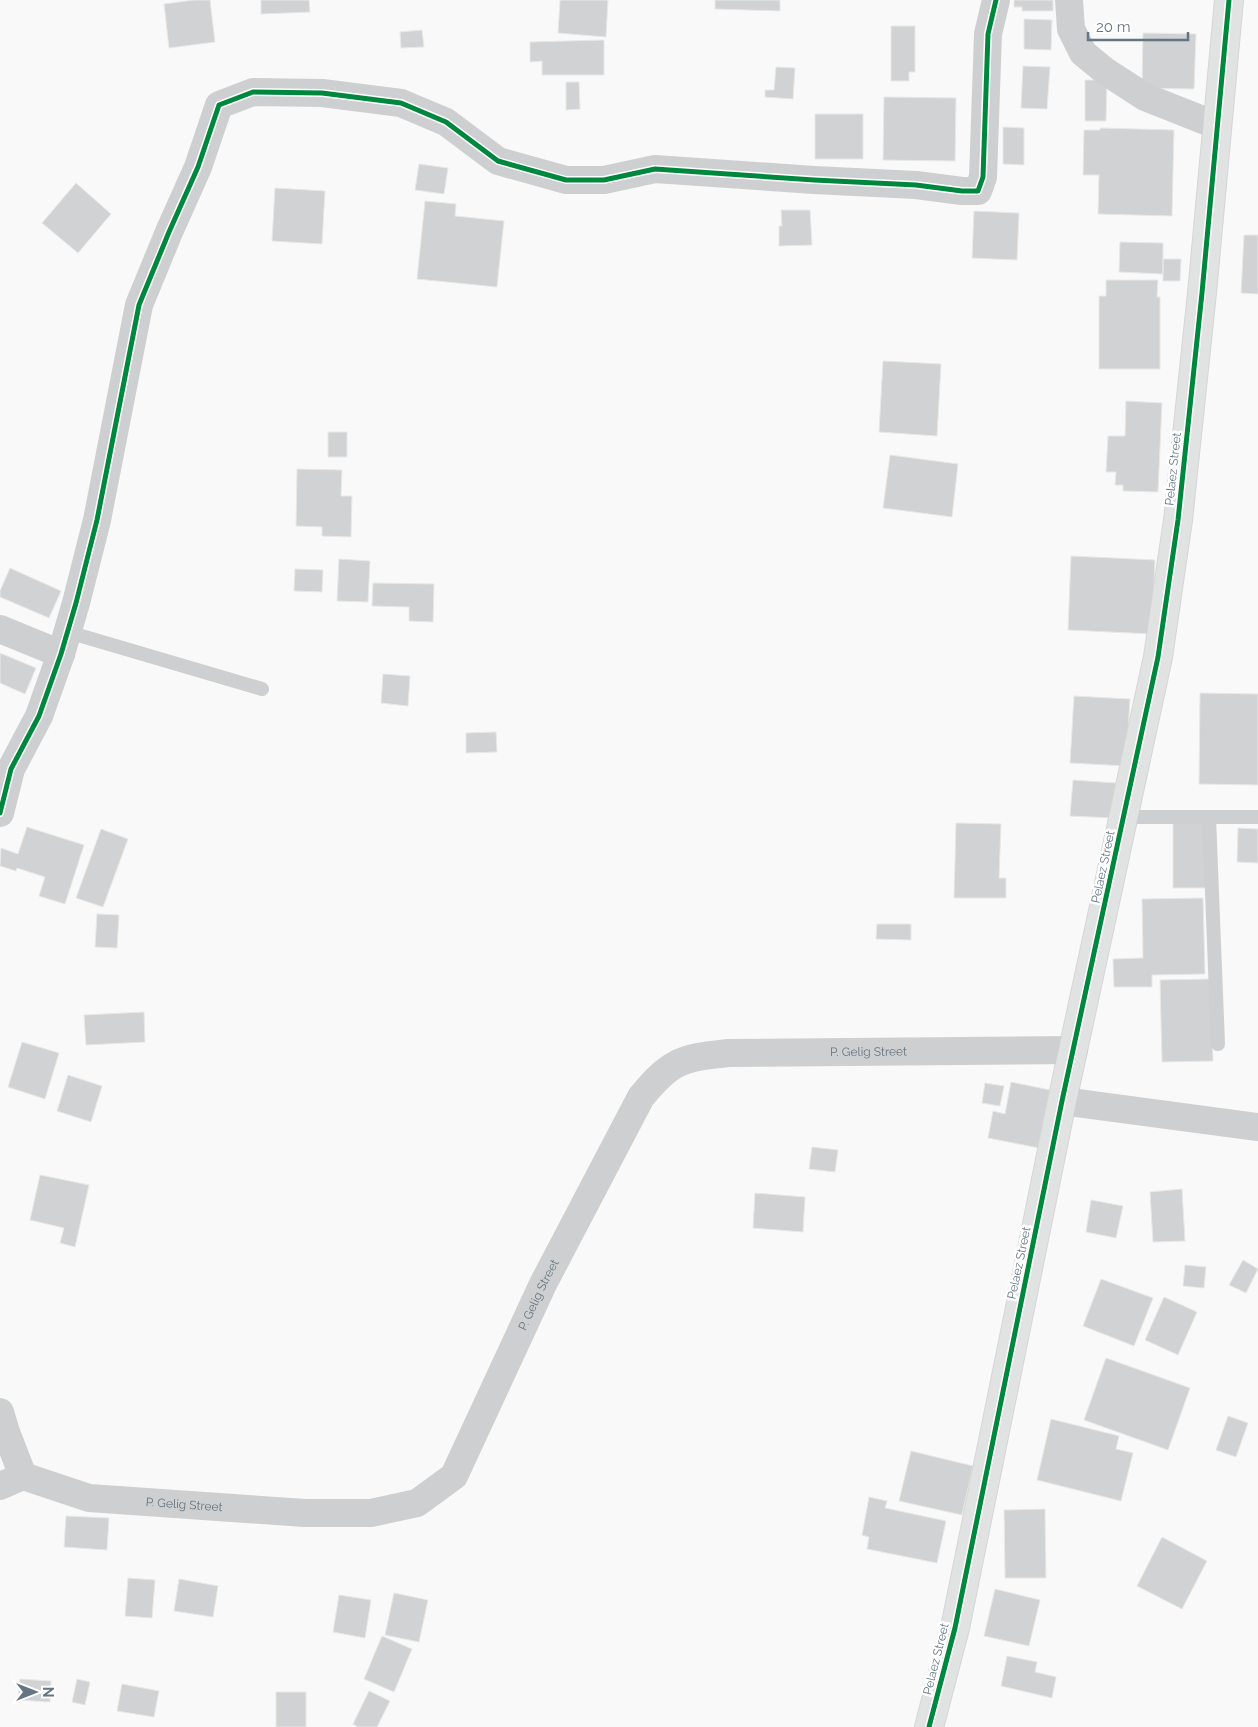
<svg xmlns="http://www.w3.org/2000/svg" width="1258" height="1727" font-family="Raleway,sans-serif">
  <rect width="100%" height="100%" fill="#f9f9f9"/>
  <path fill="#d0d2d3" stroke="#e8e8e8" d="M194 0H210L215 42 169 48 164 4Z
    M261 0H309L310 12 261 14Z
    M560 0H608L606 37 558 33Z
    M715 0H780V11L715 9Z
    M1014 0H1053V11H1022V7H1014Z
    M1024 19 1052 20 1051 50 1024 49Z
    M891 26H915V72H909V81H891Z
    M422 30 424 47 401 48 400 32Z
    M1143 33 1196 34 1194 89 1142 88Z
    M604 40V75H542V61L530 62V42Z
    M1023 66 1050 67 1047 109 1021 108Z
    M776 67 795 68 793 99 765 97V90H774Z
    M1085 80H1107L1106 121H1085Z
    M566 82H579L580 109 566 110Z
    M884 97 956 98 955 161 883 160Z
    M815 114H863V159H815Z
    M1003 127 1024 128V165L1003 164Z
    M1100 128 1174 130 1172 216 1098 214 1099 175H1083L1084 130H1100Z
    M419 164 448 168 444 194 415 190Z
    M76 183 111 214 78 253 42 223Z
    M275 188 325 191 322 244 272 241Z
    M425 201 456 204 455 216 504 221 497 287 417 279Z
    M781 210H810L812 245 779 246V226H782Z
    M974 211 1019 213 1017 260 972 258Z
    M1244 235H1258V294L1241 293Z
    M1120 242 1163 243V274L1119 272Z
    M1163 259H1181L1180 281H1163Z
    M1106 280H1158L1157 297H1160V369H1099V296H1106Z
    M883 361 941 364 937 436 879 432Z
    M1126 401 1162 403 1158 492 1123 491V485H1115L1116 472H1106L1108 436H1125Z
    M328 432H347V457H328Z
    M890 455 958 464 952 517 883 508Z
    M297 469 342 470 341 496H352L351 537 322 536V527L296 526Z
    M1071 556 1155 560 1152 634 1068 630Z
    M339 559 370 561 368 602 337 601Z
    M10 568 61 591 49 618 0 597V591Z
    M295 569 323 570 322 592 294 591Z
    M373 583 434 584 433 622 409 621V607L372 606Z
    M0 653 36 668 25 694 0 683Z
    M383 674 410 676 408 706 381 703Z
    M1200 693 1258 694V785L1199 784Z
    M1074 696 1130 699 1126 766 1070 763Z
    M496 732 497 752 466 753V733Z
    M1073 780 1116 783 1114 818 1070 816Z
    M956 823 1001 824 999 878H1006V898H954Z
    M1173 823H1206V888H1173Z
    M27 827 84 845 65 904 39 896 45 877 17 868 16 871 0 866 1 848 18 854Z
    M1238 828 1258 829V863L1237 862Z
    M101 829 128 839 103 907 76 898Z
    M1203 898 1205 974 1152 975V987H1114L1113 959 1143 958 1142 899Z
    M97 914 119 915 117 948 95 947Z
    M877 924H911V940L876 939Z
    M1211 979 1213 1061 1162 1062 1160 980Z
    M144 1012 145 1042 86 1045 84 1015Z
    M22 1042 59 1053 45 1099 8 1087Z
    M68 1075 102 1086 91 1122 57 1111Z
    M1011 1082 1055 1091 1044 1149 988 1138 993 1111 1005 1114Z
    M985 1083 1004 1086 1000 1106 982 1103Z
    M812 1147 838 1150 835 1172 809 1169Z
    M40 1175 89 1185 75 1247 60 1243 64 1228 30 1220Z
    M1182 1189 1185 1241 1153 1242 1150 1192Z
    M755 1193 805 1197 803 1232 753 1228Z
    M1091 1200 1123 1206 1116 1238 1086 1232Z
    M1243 1260 1258 1269 1246 1293 1229 1285Z
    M1185 1265 1206 1267 1204 1288 1183 1286Z
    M1101 1279 1153 1298 1134 1346 1083 1326Z
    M1164 1297 1197 1312 1178 1355 1145 1340Z
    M1106 1358 1190 1388 1168 1450 1084 1420Z
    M1228 1416 1248 1423 1236 1457 1216 1450Z
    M1051 1419 1119 1436 1116 1449 1133 1453 1121 1501 1037 1480Z
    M911 1451 973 1466 962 1515 899 1501Z
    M869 1497 887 1501 885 1508 946 1521 937 1563 867 1549 869 1537 862 1535Z
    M1045 1509 1046 1578H1005L1004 1510Z
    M66 1516 109 1518 107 1550 64 1547Z
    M1162 1537 1207 1561 1182 1609 1137 1586Z
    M128 1578 155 1580 152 1618 125 1616Z
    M179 1579 218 1586 213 1617 174 1611Z
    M995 1589 1040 1600 1029 1646 984 1636Z
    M394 1593 428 1600 419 1642 385 1635Z
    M339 1595 371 1600 365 1638 333 1632Z
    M382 1636 412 1649 394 1692 364 1679Z
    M1007 1656 1037 1662 1035 1672 1056 1677 1052 1698 1001 1686Z
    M20 1679 51 1681 50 1702 18 1700Z
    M77 1679 90 1682 85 1705 72 1702Z
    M122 1684 159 1691 154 1717 117 1711Z
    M369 1691 390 1701 377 1727H358L353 1724Z
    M276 1692H306V1727H276Z"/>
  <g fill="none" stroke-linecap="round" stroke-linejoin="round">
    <defs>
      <path id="secondary" d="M929 1727 955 1628 1062 1101 1158 657 1178 520 1202 293 1229 0"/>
    </defs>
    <use href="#secondary" stroke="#d5d6d7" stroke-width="30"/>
    <path stroke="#cecfd0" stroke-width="14" d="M68 632 262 689
      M1124 817H1258
      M1209 817 1218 1044"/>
    <g stroke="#cecfd0" stroke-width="28">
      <path d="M1069 0 1071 29 1083 53 1105 71 1145 97 1218 126"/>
      <path d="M0 629 61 654"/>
      <path d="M0 813 11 769 39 716 61 654 76 603 97 520 139 305 169 232 198 167 219 105 253 92 322 93 401 103 446 122 498 161 566 180H604L655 169 814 180 916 185 962 191H978L983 177 988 34 996 0"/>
      <path d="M1062 1101 1258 1127"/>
      <path d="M0 1412 6 1432 23 1476"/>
      <path id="s1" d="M0 1486 23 1476 89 1498 305 1513H371L417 1503 454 1476 543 1284 641 1097C651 1085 662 1072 675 1065 691 1056 711 1055 729 1053L1074 1050"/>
    </g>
    <use href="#secondary" stroke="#e1e2e2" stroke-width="28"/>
    <defs>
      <path id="cycleway" d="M0 813 11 769 39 716 61 654 76 603 97 520 139 305 169 232 198 167 219 105 253 92 322 93 401 103 446 122 498 161 566 180H604L655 169 814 180 916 185 962 191H978L983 177 988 34 996 0
        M929 1727 955 1628 1062 1101 1158 657 1178 520 1202 293 1229 0"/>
    </defs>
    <use href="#cycleway" stroke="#fff" stroke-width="8"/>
    <use href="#cycleway" stroke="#00873e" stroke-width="5"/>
  </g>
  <g text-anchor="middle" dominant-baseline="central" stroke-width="5" stroke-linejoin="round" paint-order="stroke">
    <g font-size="12" fill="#657683" stroke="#fff">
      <text transform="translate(1173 469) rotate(-84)">Pelaez Street</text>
      <text transform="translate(1103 867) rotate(-78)">Pelaez Street</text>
      <text stroke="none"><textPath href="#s1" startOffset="1135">P. Gelig Street</textPath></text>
      <text transform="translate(1019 1263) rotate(-78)">Pelaez Street</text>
      <text stroke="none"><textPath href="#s1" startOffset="670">P. Gelig Street</textPath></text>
      <text stroke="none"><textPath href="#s1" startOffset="190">P. Gelig Street</textPath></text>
      <text transform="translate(936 1659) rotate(-76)">Pelaez Street</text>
    </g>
  </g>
  <g transform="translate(35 1692) rotate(90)" stroke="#ffffff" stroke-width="4" paint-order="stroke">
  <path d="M0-4L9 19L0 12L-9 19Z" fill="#657683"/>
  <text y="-8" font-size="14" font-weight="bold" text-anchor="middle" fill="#657683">N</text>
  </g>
  <path d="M1088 32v8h100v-8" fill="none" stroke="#657683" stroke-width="2.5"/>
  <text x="1096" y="32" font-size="15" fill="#657683" stroke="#ffffff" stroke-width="4" paint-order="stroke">20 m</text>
</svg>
